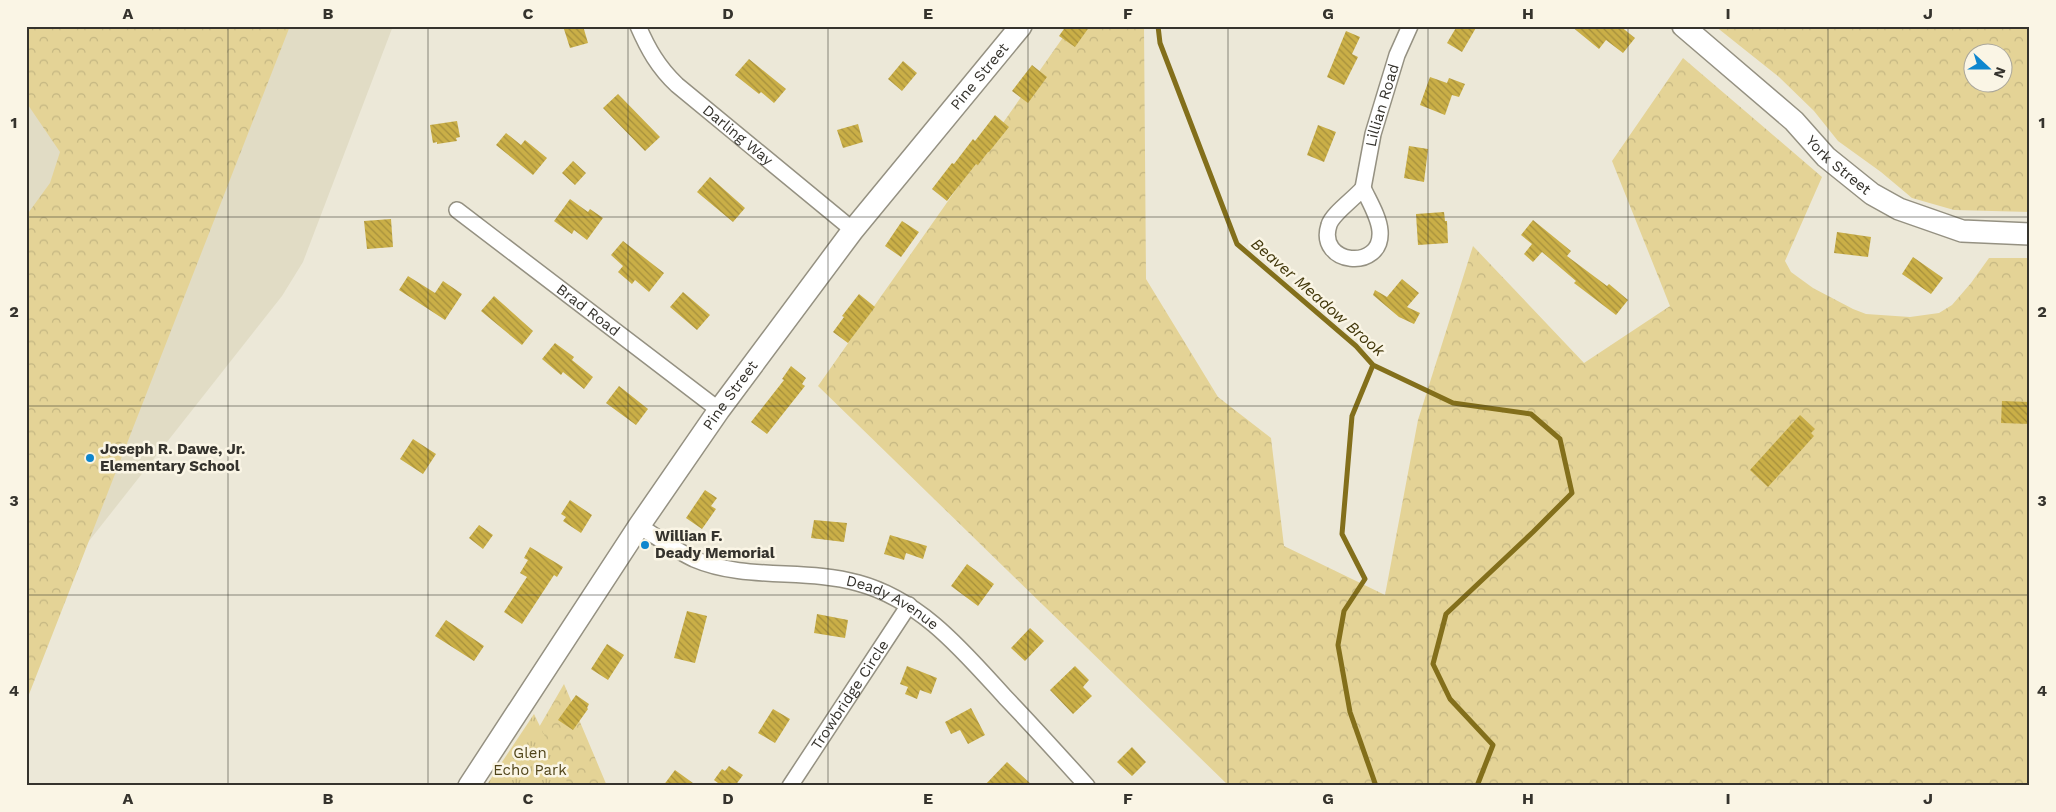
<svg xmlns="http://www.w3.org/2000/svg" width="2056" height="812" font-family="'Work Sans',sans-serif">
  <defs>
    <pattern id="forest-crowns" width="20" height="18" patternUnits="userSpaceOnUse" patternTransform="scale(1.25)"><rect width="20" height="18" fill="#e4d396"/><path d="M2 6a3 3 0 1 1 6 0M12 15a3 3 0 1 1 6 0" fill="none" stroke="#c4b682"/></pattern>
    <pattern id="park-tufts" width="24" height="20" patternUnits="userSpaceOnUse" patternTransform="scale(1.25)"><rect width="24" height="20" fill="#e4d396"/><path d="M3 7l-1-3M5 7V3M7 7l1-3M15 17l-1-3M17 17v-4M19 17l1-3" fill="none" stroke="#c4b682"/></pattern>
    <pattern id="building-back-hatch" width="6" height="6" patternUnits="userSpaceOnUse" patternTransform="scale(1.25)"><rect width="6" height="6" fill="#caaf47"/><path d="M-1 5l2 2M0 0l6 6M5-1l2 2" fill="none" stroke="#a58f3c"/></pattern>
  </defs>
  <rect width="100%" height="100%" fill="#ece8d8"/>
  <path fill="#e1dcc5" d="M26 26H393L303 262 282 296 26 621Z"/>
  <path fill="url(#forest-crowns)" fill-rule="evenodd" d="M26 26H290L26 702V216L50 183 60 152 26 102Z
    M1071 26H1144L1146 279 1218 397 1271 438 1284 546 1385 595 1418 420 1473 246 1584 363 1670 306 1612 161 1683 58 1822 177 1785 261 1791 272 1813 288 1853 309 1866 314 1910 317 1939 313 1952 305 1971 283 1989 258H2030V786H1229L818 386Z
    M1715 26H2030V212L1954 210 1912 198 1881 172 1838 141 1814 111 1779 77ZM1974 52H2004V82H1974Z
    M564 684 607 786H505Z"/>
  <path fill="url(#park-tufts)" d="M534 714 569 786H486Z"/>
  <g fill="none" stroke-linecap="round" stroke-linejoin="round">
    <path stroke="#836f1b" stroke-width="5" d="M1158 26 1160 43 1237 244 1356 346 1373 365 1453 403 1531 414 1560 439 1572 493 1533 532 1446 614 1433 664 1450 699 1493 745 1477 786
      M1373 365 1352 416 1342 534 1365 579 1344 611 1338 645 1350 712 1376 786"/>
  </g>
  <path fill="url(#building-back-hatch)" d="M563 26H583L588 43 570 48Z
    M1066 26H1090L1075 47 1059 36Z
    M1457 26H1477L1462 52 1447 43Z
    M1571 26H1620L1635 38 1623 53 1606 40 1599 49Z
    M1346 31 1360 37 1352 54 1358 57 1344 85 1327 77Z
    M749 59 786 89 774 103 761 92 759 94 735 75Z
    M903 61 917 73 902 91 888 79Z
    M1032 65 1047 77 1028 103 1012 91Z
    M1430 77 1447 83 1449 78 1465 84 1459 97 1452 95 1445 115 1420 105Z
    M618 94 660 137 645 151 603 108Z
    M995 115 1009 127 989 152H988L978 165 976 164 947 201 932 189 952 163 954 164 973 139 975 141Z
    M457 121 460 137 456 138 457 141 437 144V142L433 143 430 125Z
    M858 124 863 142 843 148 837 130Z
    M1318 125 1336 132 1324 162 1307 155Z
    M506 133 521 145 525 140 547 158 533 175 496 145Z
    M1409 146 1428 149 1424 182 1404 178Z
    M573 161 586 173 575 185 562 173Z
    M710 177 745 208 733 222 697 192Z
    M570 199 588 212 590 209 603 218 587 240 574 230 572 234 554 221Z
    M1444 212 1445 221H1447L1448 243 1418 245 1416 214Z
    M391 219 393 247 367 249 364 221Z
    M1533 220 1571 251 1567 256 1607 286 1609 284 1628 300 1616 315 1574 283 1576 281 1542 252 1533 262 1524 254 1532 244 1521 235Z
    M902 221 919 232 901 257 885 246Z
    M1837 232 1871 237 1868 257 1834 253Z
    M623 241 664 273 649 292 635 280 632 284 618 272 623 266 611 255Z
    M1913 257 1943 278 1931 294 1902 274Z
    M408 276 435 293 443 281 462 294 445 320 399 290Z
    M1402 279 1419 293 1407 307 1420 313 1414 324 1399 317 1373 295 1375 290 1387 297Z
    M683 292 710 315 697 330 670 307Z
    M859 294 875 307 848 343 833 332 844 317 842 316Z
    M494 296 533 331 522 345 481 311Z
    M555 343 574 357 572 360 593 377 584 389 563 372 561 375 542 359Z
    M791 366 806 378 802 384 805 386 767 434 751 422 784 380 782 379Z
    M619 386 648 409 636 425 606 403Z
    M2002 401 2030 402V424L2001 423Z
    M1800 415 1815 429 1811 433 1814 436 1768 487 1750 470Z
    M413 439 436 454 423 474 400 459Z
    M705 490 717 498 711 506 716 509 702 529 686 518Z
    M570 500 592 515 581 533 563 521 566 517 561 514Z
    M814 520 847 523 844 542 811 538Z
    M479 525 493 535 483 549 469 538Z
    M890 535 927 546 923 559 906 553 904 560 884 554Z
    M530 547 563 567 557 577 554 575 522 624 504 612 527 577 520 573 528 560 524 558Z
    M967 564 994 584 978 606 951 586Z
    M687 611 707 616 695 663 674 658Z
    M817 614 848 620 845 638 814 633Z
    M446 620 484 646 474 661 435 636Z
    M1030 628 1044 641 1025 661 1011 648Z
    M607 644 624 655 608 680 591 669Z
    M907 666 937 678 931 694 920 690 917 699 905 694 908 687 900 684Z
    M1075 666 1089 680 1083 687 1092 696 1073 714 1050 690Z
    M576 695 589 704 587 708 588 709 573 730 558 720Z
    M971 708 985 735 968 744 960 730 951 734 945 722Z
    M773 709 790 719 775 743 758 733Z
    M1132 747 1146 762 1132 776 1117 762Z
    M1007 762 1033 786H984Z
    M729 766 743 775 735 786H722L714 780 722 769 725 771Z
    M675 770 697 786H663Z"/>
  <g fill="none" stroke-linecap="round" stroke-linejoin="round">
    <defs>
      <g id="street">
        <path id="s1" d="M638 26C648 49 658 67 677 85L853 230"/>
        <path d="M1363 188C1369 201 1379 217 1380 231 1383 272 1316 265 1329 225 1332 214 1355 198 1363 188Z"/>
        <path id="s2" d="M1363 188 1373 134 1397 55 1410 26"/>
        <path id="s3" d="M457 210 719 410"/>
        <path id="s4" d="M639 526C657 537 675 550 694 559 745 581 806 568 858 583 921 600 963 651 1005 697 1033 726 1060 756 1087 786"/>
        <path id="s5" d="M790 786 909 605"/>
      </g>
      <g id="secondary">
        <path id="s6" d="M1683 26 1794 121 1826 157 1872 194 1899 209 1962 231 2030 234"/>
        <path id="s7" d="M469 786 639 526 719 410 853 230 1021 26"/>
      </g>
    </defs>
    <use href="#street" stroke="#959182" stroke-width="18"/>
    <use href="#secondary" stroke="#959182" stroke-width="24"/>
    <use href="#street" stroke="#fff" stroke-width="15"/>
    <use href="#secondary" stroke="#fff" stroke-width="21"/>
  </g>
  <path fill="none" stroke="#35332d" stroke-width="1" stroke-opacity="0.55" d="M228 26V786M428 26V786M628 26V786M828 26V786M1028 26V786M1228 26V786M1428 26V786M1628 26V786M1828 26V786M26 217H2030M26 406H2030M26 595H2030"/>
  <g fill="#0e86ce" stroke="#faf5e5" stroke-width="2">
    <circle cx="90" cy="458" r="5"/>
    <circle cx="645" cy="545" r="5"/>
  </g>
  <g text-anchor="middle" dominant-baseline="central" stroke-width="5" stroke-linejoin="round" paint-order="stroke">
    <g font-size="15" fill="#35332d" stroke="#faf5e5">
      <text stroke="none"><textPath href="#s7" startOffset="875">Pine Street</textPath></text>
      <text stroke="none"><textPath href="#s2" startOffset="85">Lillian Road</textPath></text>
      <text stroke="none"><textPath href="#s1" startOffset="150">Darling Way</textPath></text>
      <text stroke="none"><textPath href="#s6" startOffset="209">York Street</textPath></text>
      <text stroke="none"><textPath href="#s3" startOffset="165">Brad Road</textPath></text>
      <text stroke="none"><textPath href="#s7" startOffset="470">Pine Street</textPath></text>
      <text stroke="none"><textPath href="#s4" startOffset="270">Deady Avenue</textPath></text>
      <text stroke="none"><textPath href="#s5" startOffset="109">Trowbridge Circle</textPath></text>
    </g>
    <g font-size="15" font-weight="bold" fill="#35332d" stroke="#faf5e5" text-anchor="start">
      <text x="100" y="449">Joseph R. Dawe, Jr.<tspan x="100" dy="17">Elementary School</tspan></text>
      <text x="655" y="536">Willian F.<tspan x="655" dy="17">Deady Memorial</tspan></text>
    </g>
    <g font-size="15" fill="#504419" stroke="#faf5e5">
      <text x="530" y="753">Glen<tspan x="530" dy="17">Echo Park</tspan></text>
    </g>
    <g font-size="16" font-style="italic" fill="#413609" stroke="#faf5e5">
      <text transform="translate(1318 297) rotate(41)">Beaver Meadow Brook</text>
    </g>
  </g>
  <rect width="2056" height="812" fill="none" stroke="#faf5e5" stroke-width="55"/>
  <g transform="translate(1988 68) rotate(111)"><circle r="24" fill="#faf5e5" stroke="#aba79b"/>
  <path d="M0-4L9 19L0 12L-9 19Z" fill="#0e86ce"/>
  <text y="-8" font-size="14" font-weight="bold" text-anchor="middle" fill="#35332d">N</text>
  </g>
  <rect x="28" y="28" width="2000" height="756" fill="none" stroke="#35332d" stroke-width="2"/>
  <g font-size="16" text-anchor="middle" font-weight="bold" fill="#35332d">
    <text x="128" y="19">A</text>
    <text x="328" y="19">B</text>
    <text x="528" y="19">C</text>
    <text x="728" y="19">D</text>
    <text x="928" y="19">E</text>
    <text x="1128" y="19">F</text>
    <text x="1328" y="19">G</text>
    <text x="1528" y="19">H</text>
    <text x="1728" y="19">I</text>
    <text x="1928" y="19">J</text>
    <text x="14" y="128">1</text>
    <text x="2042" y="128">1</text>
    <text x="14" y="317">2</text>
    <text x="2042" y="317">2</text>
    <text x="14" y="506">3</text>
    <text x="2042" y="506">3</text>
    <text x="14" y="696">4</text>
    <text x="2042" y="696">4</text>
    <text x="128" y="804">A</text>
    <text x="328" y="804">B</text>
    <text x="528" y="804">C</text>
    <text x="728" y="804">D</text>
    <text x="928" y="804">E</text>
    <text x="1128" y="804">F</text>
    <text x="1328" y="804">G</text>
    <text x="1528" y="804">H</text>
    <text x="1728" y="804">I</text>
    <text x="1928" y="804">J</text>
  </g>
</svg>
